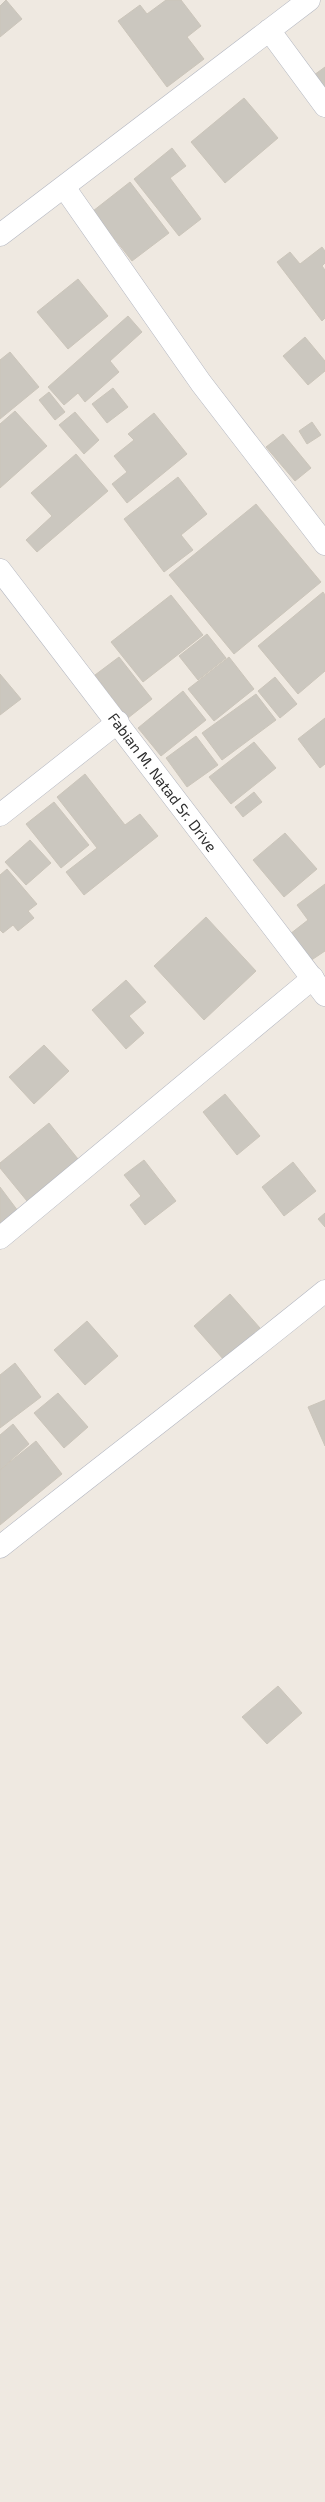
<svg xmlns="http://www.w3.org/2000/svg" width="325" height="2502" font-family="'Exo 2',sans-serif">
  <rect width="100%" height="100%" fill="#efe9e1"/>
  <path fill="#cbc7bf" stroke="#cbc5ba" d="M6 0 22 19 0 37V6Z
    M166 0H181L201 26 187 37 204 59 167 87 118 21 140 5 147 14Z
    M325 67V88L314 75Z
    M244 98 278 138 225 183 191 142Z
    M172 148 186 166 170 178 201 219 179 236 134 179Z
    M130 182 169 233 132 261 93 211Z
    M322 247 325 251V263L322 266 325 270V318L322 321 277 262 290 252 300 264Z
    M78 279 108 316 68 349 37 312Z
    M128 316 142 332 110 361 119 372 85 402 78 393 64 405 48 387Z
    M305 337 325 361V371L308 385 283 356Z
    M10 352 39 387 0 419V360Z
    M113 388 128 407 107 423 92 404Z
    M49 392 65 412 55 420 39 400Z
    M15 411 47 446 0 488V424Z
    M75 412 99 440 84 454 59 425Z
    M154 413 187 454 127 503 112 484 127 472 114 456 134 440 128 434Z
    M312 422 321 435 307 444 299 431Z
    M283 434 311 468 295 481 266 447Z
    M76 454 108 491 37 552 26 540 52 516 31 493Z
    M178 477 207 514 181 535 193 550 164 572 124 519Z
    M256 504 321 582 234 654 169 575Z
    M323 592 325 595V671L298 694 258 646Z
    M171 595 203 635 143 682 111 642Z
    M207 634 226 658 198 680 179 656Z
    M119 657 152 699 128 718 95 675Z
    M229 657 254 689 214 721 188 689Z
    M0 674 21 699 0 715Z
    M275 677 297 704 280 718 258 691Z
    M183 691 206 720 161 756 138 728Z
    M256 694 276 720 222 760 202 733Z
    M325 718V764L320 768 298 739Z
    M196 736 218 765 187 787 166 758Z
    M254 742 276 768 231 804 209 777Z
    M85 774 125 825 140 814 158 836 84 895 66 872 97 848 57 797Z
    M254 792 262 802 243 817 235 807Z
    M54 802 89 845 61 868 26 824Z
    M285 833 317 869 284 897 253 860Z
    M30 840 51 863 26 885 5 862Z
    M7 869 37 904 28 911 34 918 18 931 13 925 3 933 0 930V875Z
    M325 884V951L310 961 290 934 308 920 297 905Z
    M206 917 256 971 204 1020 154 966Z
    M126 980 146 1002 129 1016 144 1033 126 1049 92 1010Z
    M44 1045 69 1071 34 1104 9 1077Z
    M225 1094 260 1136 237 1155 203 1112Z
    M49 1123 78 1159 27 1201 0 1168V1163Z
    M144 1160 176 1201 145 1225 130 1205 141 1196 124 1175Z
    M293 1162 316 1191 284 1216 262 1187Z
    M0 1187 18 1211 0 1225Z
    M325 1213V1227L318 1219Z
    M230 1294 260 1328 224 1360 194 1326Z
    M87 1321 118 1356 85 1385 54 1350Z
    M15 1363 41 1397 0 1428V1375Z
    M58 1393 88 1427 64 1448 34 1413Z
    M325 1400V1446L308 1407Z
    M13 1424 29 1444 0 1470V1435Z
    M36 1441 62 1474 0 1525V1470Z
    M278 1686 302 1713 267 1744 242 1717Z"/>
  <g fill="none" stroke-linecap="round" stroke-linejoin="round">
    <defs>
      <path id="minor" d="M269 30 325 106
        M64 187 201 383 325 544
        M0 235 309 0
        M0 815 118 722
        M0 1238 313 978
        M0 1547C108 1461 218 1378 325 1291"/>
      <path id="tertiary" d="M0 570 325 995"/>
    </defs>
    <use href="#minor" stroke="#b4b7c1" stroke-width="23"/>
    <use href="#tertiary" stroke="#b4b7c1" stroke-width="23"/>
    <use href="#minor" stroke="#fff" stroke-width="22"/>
    <use href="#tertiary" stroke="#fff" stroke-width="22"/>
  </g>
  <g text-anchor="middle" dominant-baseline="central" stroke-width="4" stroke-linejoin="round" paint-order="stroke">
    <g font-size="15" fill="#2e2e2e" stroke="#fff">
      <text transform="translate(163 782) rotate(53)">Fabian M. Natad Sr. Drive</text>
    </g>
  </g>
</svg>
